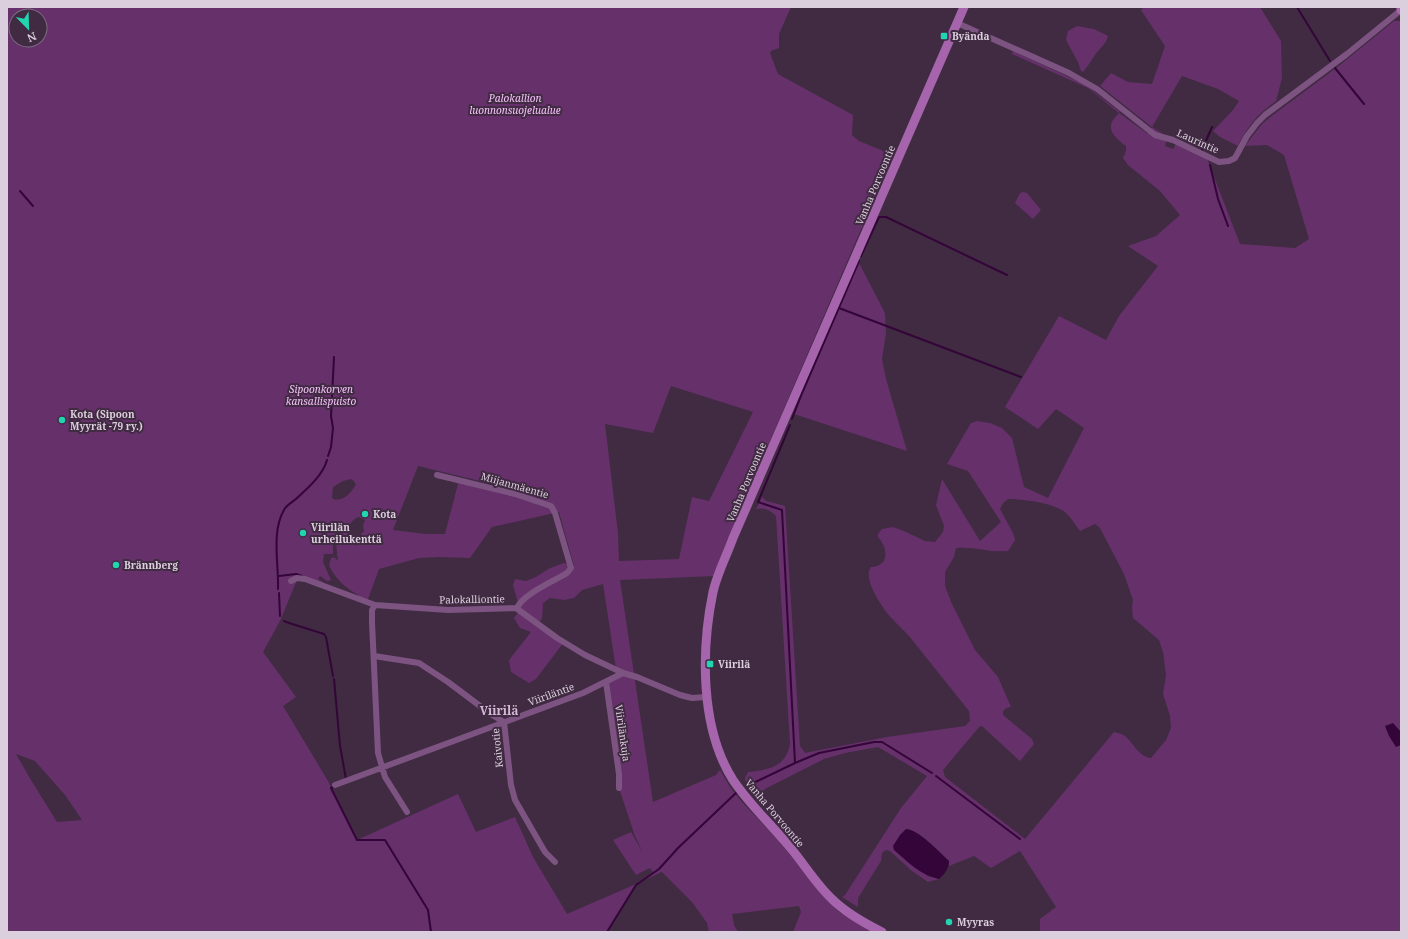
<svg xmlns="http://www.w3.org/2000/svg" width="1408" height="939" font-family="'Noto Serif',serif">
  <rect width="100%" height="100%" fill="#402b42"/>
  <path fill="#66306b" fill-rule="evenodd" d="M7 7H791L779 34V48L771 51 770 53 778 74 853 115 852 135 859 141 893 155 743 504 714 576 620 580 653 802 716 775 720 770 730 787 742 802 777 839 827 900 839 912 874 932H793L801 912 799 906 732 914 734 925 738 932H709L707 923 692 902 662 872 636 884 610 926 609 932H7ZM16 16H40V40H16ZM671 386 753 412 709 501 692 497 679 559 619 561 618 533 605 424 653 433ZM418 466 509 488V492L459 480 445 534H425L393 530ZM351 479 354 481 356 485C350 493 344 502 333 499L332 497 333 487 343 481ZM559 512 574 566 564 563 550 568 536 577 526 581 515 579 513 585 520 610 514 618 520 628 531 632 509 660 511 672 529 683 536 679 564 642 538 624 542 618 543 603 550 598 564 600 574 598 582 590 603 584 616 669 623 673 606 682 619 788 635 836 643 853 631 832 613 840 636 875 650 868 653 872 636 884 567 914 533 857 515 817 476 832 458 794 357 840 328 781 283 706 296 697 263 652 280 621 297 580 326 584 318 579 320 576 327 581 331 580 323 562 324 554H333V540L336 538 337 555 338 559 337 560 334 557 331 558 329 565C335 579 345 587 358 595L357 598 367 602 379 569 419 558 439 557 470 558 492 527ZM359 517 365 520 363 526 364 531 361 534 363 540 362 541 360 540 357 546 348 534C348 527 351 519 359 517ZM16 754 35 761 65 795 82 820 57 822 31 780Z
    M1144 7H1260L1281 41 1282 78 1276 101C1257 115 1249 124 1238 146L1220 137 1213 131 1233 110 1239 101 1218 89 1182 76 1152 127 1166 136 1167 139 1165 146 1173 149 1177 142 1206 156 1240 244 1295 248 1309 239 1284 155 1267 145 1245 146 1262 124 1273 115 1340 65 1394 21H1401V932H1039L1040 930V919L1056 907 1020 851 991 868 974 856 949 866V861C938 851 920 830 906 829L927 876 939 879 928 882 912 871 890 851 886 850 882 853 881 861 858 898V907L842 897 845 895 901 808 927 776 878 747 845 753 824 759 765 789 757 797 751 791 746 783 745 778 748 772C768 770 786 767 790 744L776 516C770 510 764 507 756 509L762 497 766 501 785 506 800 746 805 753 887 737 965 726 970 721 969 711C949 686 929 661 909 636 901 627 891 619 884 609 878 599 863 578 871 567 890 566 888 548 878 537V534L882 529 893 527 904 531 925 541 935 542 943 532 944 526 936 505 942 479 980 541 1001 522 968 471 947 464 971 423 977 421 990 423 1002 428 1012 438 1024 487 1048 498 1084 428 1056 409 1038 429 1005 407 1059 316 1106 340 1119 316 1158 266 1128 246 1156 236 1180 215 1160 191 1128 165 1123 158 1126 151V146C1118 140 1106 131 1113 120 1115 118 1117 115 1119 113L1088 88 1012 54 1013 51 1084 84 1120 112 1119 113 1148 134 1152 127 1100 86 1111 73 1128 82 1152 84 1165 46 1141 10ZM1008 499C1022 499 1057 503 1067 514 1072 519 1076 526 1080 531L1095 524 1100 528 1124 574 1133 600 1132 608 1133 618 1159 640 1163 652 1166 675 1163 694 1170 716 1171 728 1166 740 1151 758C1139 757 1134 744 1126 737 1123 734 1118 733 1114 732L1025 839 945 777 943 770 980 726 983 727 1020 761 1034 744 1032 739 1003 715V711L1006 708 1011 707 998 677 975 650 951 602 945 586V572L954 557 956 548C974 546 991 553 1008 551L1015 540 1013 533 1000 509 1003 503Z
    M1077 26 1094 29 1108 36C1105 46 1101 46 1095 55 1091 61 1088 66 1083 72L1081 71 1078 62 1066 40 1068 31Z
    M1023 192 1027 193 1041 210 1033 219 1015 203 1020 193Z
    M859 263 885 313 886 333 882 359 886 379 907 451 794 414Z"/>
  <path fill="#330538" d="M1393 723 1401 732V745L1396 747 1389 736 1385 726Z
    M906 829C919 830 939 852 949 861 949 868 945 874 939 879 920 875 908 862 894 850L893 846 900 835Z"/>
  <g fill="none" stroke-linecap="round" stroke-linejoin="round">
    <path stroke="#330538" stroke-width="2" d="M1297 7 1330 61
      M1335 68 1364 104
      M1202 150 1212 127
      M1210 165 1218 199 1228 226
      M20 191 33 206
      M861 256 879 217H886L1007 275
      M839 308 1021 377
      M792 419 802 393 859 261
      M790 425 758 502 782 510 795 763
      M328 456 331 447 333 428 331 416 334 357
      M279 576 296 574 302 576
      M278 589C279 565 271 532 284 510 286 505 293 502 297 498 308 488 323 475 327 460
      M279 593 280 616
      M284 621 289 623 324 634 326 637 333 676
      M334 679 340 746 346 779
      M936 776 1020 839
      M335 786 331 788 357 840H385L428 910 431 932
      M747 786 795 763 819 753 874 742H882L932 773
      M607 932 636 885 659 869 678 848 737 792"/>
    <path stroke="#7d5481" stroke-width="6" d="M957 23 1069 73 1097 89 1155 135 1173 140 1219 162 1229 161 1235 158 1247 136 1257 123 1265 115 1347 54 1401 10
      M437 475 515 494 551 506 555 513 571 568 567 573C554 581 523 594 517 608
      M291 581 297 578 305 579 375 605
      M374 656 419 663 448 682 492 715 504 722
      M606 682 619 774V788
      M504 722 511 785 515 800 545 852 555 862
      M335 785 583 693 623 673
      M407 812 385 777 378 753 372 622V610L375 605 448 610 516 608 557 638 585 655 623 673 637 677 680 695 692 698 706 697"/>
    <path stroke="#a564ab" stroke-width="9" d="M1401 9V10
      M882 932C864 923 846 913 832 899 815 883 803 862 788 845 770 823 749 804 733 780 700 728 701 650 713 592 717 574 727 555 733 538L964 7"/>
  </g>
  <g fill="#20d5b0" stroke="#402b42" stroke-width="1.5">
    <rect x="940" y="32" width="8" height="8" rx="2"/>
    <circle cx="62" cy="420" r="4"/>
    <circle cx="365" cy="514" r="4"/>
    <circle cx="303" cy="533" r="4"/>
    <circle cx="116" cy="565" r="4"/>
    <rect x="706" y="660" width="8" height="8" rx="2"/>
    <circle cx="949" cy="922" r="4"/>
  </g>
  <g text-anchor="middle" dominant-baseline="central" stroke-width="4" stroke-linejoin="round" paint-order="stroke">
    <g font-size="10" font-weight="bold" fill="#dccfdd" stroke="#402b42" text-anchor="start">
      <text x="952" y="36">Byända</text>
      <text x="70" y="414">Kota (Sipoon<tspan x="70" dy="12">Myyrät -79 ry.)</tspan></text>
      <text x="373" y="514">Kota</text>
      <text x="311" y="527">Viirilän<tspan x="311" dy="12">urheilukenttä</tspan></text>
      <text x="124" y="565">Brännberg</text>
      <text x="718" y="664">Viirilä</text>
      <text x="957" y="922">Myyras</text>
    </g>
    <g font-size="10" font-style="italic" fill="#f7c3fb" stroke="#402b42">
      <text x="515" y="98">Palokallion<tspan x="515" dy="12">luonnonsuojelualue</tspan></text>
      <text x="321" y="389">Sipoonkorven<tspan x="321" dy="12">kansallispuisto</tspan></text>
    </g>
    <g font-size="10" fill="#dccfdd" stroke="#402b42">
      <text transform="translate(1198 141) rotate(24)">Laurintie</text>
      <text transform="translate(875 185) rotate(-67)">Vanha Porvoontie</text>
      <text transform="translate(746 482) rotate(-67)">Vanha Porvoontie</text>
      <text transform="translate(515 485) rotate(16)">Miijanmäentie</text>
      <text transform="translate(472 599) rotate(-1)">Palokalliontie</text>
      <text transform="translate(551 694) rotate(-20)">Viiriläntie</text>
      <text transform="translate(623 733) rotate(82)">Viirilänkuja</text>
      <text transform="translate(497 748) rotate(-96)">Kaivotie</text>
      <text transform="translate(775 813) rotate(50)">Vanha Porvoontie</text>
    </g>
    <g font-size="12" font-weight="bold" fill="#d4bad6" stroke="#402b42">
      <text x="499" y="710">Viirilä</text>
    </g>
  </g>
  <rect width="1408" height="939" fill="none" stroke="#dccfdd" stroke-width="16"/>
  <g transform="translate(28 28) rotate(157)"><circle r="19" fill="#402b42" stroke="#7e6d80"/>
  <path d="M0-3L7 15L0 10L-7 15Z" fill="#20d5b0"/>
  <text y="-6" font-size="11" font-weight="bold" text-anchor="middle" fill="#dccfdd">N</text>
  </g>
</svg>
